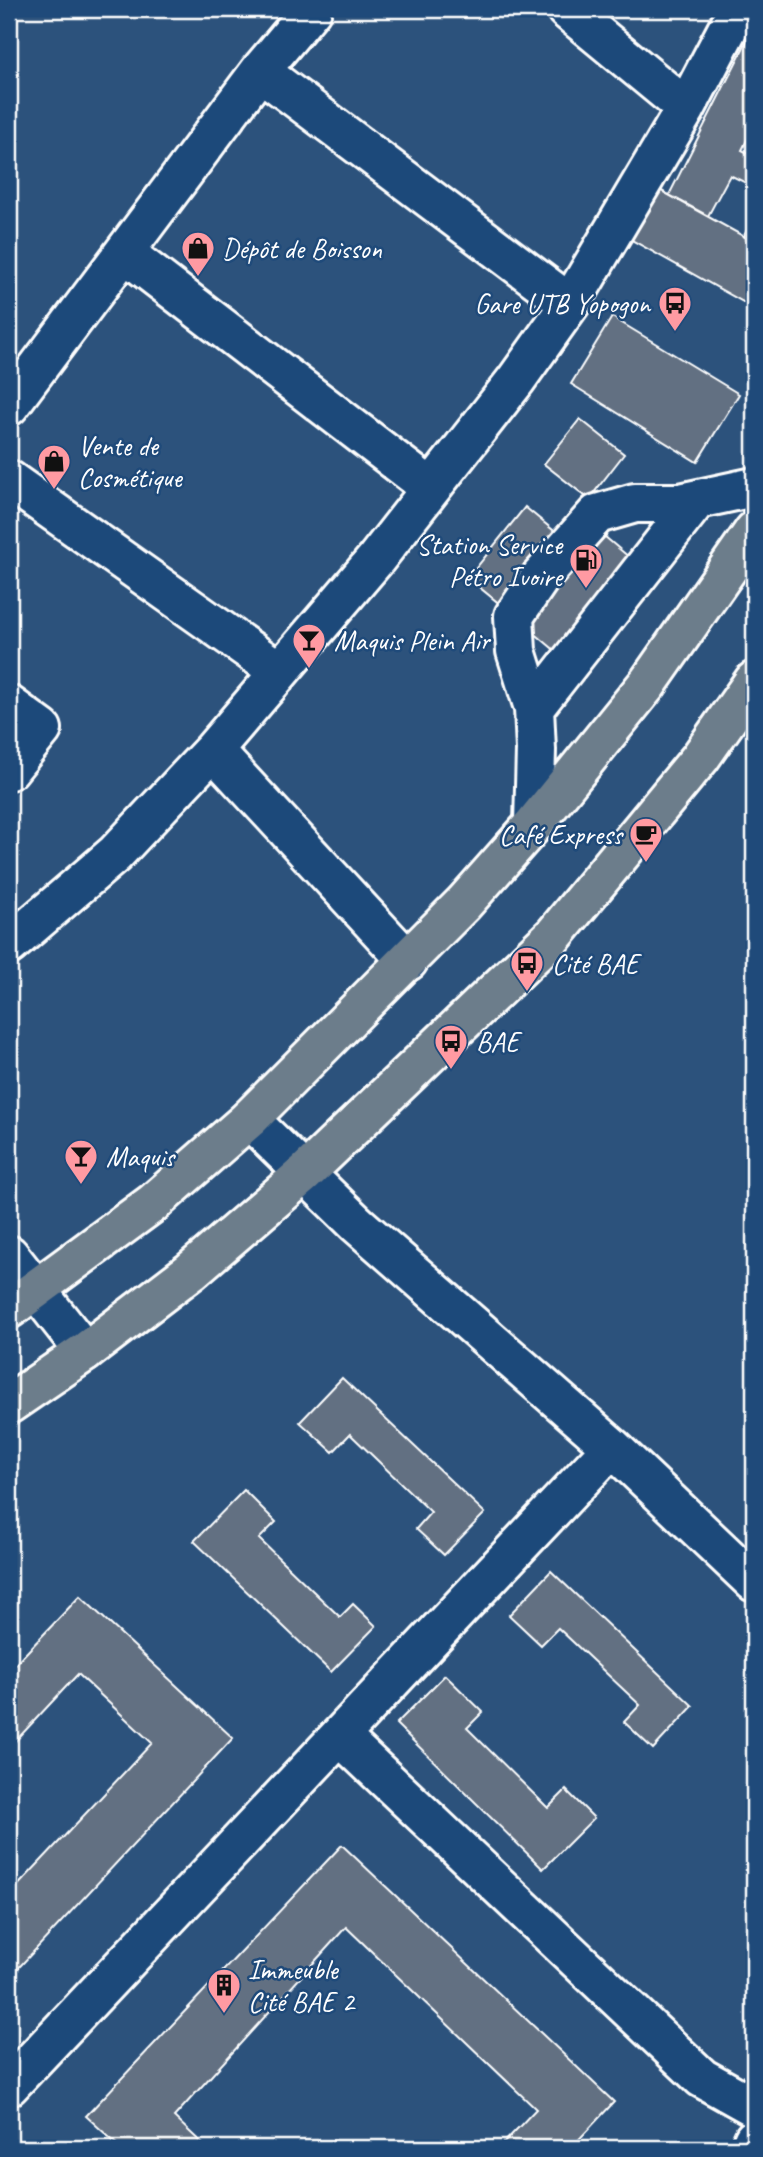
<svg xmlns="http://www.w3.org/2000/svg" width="763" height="2157" font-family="Caveat,sans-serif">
  <rect width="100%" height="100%" fill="#2c527c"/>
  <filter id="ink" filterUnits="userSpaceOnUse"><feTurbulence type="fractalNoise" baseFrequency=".0143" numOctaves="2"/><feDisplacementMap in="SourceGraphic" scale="14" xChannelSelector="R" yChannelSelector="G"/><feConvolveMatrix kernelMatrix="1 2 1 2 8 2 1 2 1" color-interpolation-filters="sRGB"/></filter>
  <g filter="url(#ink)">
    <path fill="#627082" stroke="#fff" stroke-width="2" d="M754 27V126L742 150 754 156V187L730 175 708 216 669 195Z
      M658 189 754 242V308L630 239Z
      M754 216V242L744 236Z
      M612 317 739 394 697 462 571 384Z
      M580 419 624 454 589 499 544 464Z
      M525 507 559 535 501 605 468 578Z
      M604 536 636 563 558 653 526 626Z
      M342 1378 485 1513 444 1555 416 1529 431 1512 350 1434 333 1452 300 1422Z
      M244 1490 276 1522 259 1539 340 1617 353 1604 376 1626 331 1672 194 1541Z
      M551 1571 693 1706 653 1749 624 1722 640 1705 558 1628 541 1645 509 1615Z
      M80 1596 233 1738 9 1978V1895L152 1743 78 1674 9 1748V1671Z
      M445 1675 483 1712 467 1728 548 1808 566 1790 594 1818 543 1869 396 1724Z
      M342 1845 614 2102 571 2148H499L536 2109 346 1927 174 2117 207 2148H121L86 2116Z"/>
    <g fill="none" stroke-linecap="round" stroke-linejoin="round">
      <defs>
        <path id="minor" d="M566 9 686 108
          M260 71 570 304
          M125 253 431 488
          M9 406 260 71 312 9
          M9 480 279 671
          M9 705 42 729 9 770
          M534 708 696 501
          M213 750 408 961
          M534 824 536 750 534 708 516 651 514 616 540 578 597 514 635 503H680L754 487
          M9 945 115 854 213 750 376 559 516 380 570 304 686 108 738 9
          M249 1119 357 1224 612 1447 754 1582
          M9 1255 85 1352
          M340 1736 702 2078 754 2107
          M9 2086 612 1447
          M750 2148 754 2139"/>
        <path id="major" d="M9 1309 153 1203 249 1119 464 903 534 824 648 683 754 531
          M9 1404 85 1352 191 1271 305 1173 554 935 700 758 754 681"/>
      </defs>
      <use href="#minor" stroke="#fff" stroke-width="44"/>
      <use href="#major" stroke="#fff" stroke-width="44"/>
      <use href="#minor" stroke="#1f4a7a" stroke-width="38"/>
      <use href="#major" stroke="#6c7d8b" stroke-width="38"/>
    </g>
  </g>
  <defs>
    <symbol id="shop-pin" viewBox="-11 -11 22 30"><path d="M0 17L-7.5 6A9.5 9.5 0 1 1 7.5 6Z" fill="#ff9aa2" stroke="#1f4a7a"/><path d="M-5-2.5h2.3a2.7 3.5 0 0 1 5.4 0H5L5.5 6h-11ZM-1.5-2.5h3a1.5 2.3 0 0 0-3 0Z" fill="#111"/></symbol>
    <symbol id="bus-pin" viewBox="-11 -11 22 30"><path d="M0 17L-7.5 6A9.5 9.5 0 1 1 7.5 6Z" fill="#ff9aa2" stroke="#1f4a7a"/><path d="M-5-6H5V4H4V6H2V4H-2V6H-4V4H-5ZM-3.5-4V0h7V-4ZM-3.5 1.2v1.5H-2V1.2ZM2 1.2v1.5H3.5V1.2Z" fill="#111"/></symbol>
    <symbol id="fuel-pin" viewBox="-11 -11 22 30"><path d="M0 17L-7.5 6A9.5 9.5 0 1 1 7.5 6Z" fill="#ff9aa2" stroke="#1f4a7a"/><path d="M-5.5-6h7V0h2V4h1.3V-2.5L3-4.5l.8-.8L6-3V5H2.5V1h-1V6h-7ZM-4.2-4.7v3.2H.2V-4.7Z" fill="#111"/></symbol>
    <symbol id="bar-pin" viewBox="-11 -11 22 30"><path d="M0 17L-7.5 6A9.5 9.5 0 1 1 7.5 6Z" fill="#ff9aa2" stroke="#1f4a7a"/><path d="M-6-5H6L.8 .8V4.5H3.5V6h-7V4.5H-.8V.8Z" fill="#111"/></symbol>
    <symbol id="cafe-pin" viewBox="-11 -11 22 30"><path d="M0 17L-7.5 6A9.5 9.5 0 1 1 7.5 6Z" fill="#ff9aa2" stroke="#1f4a7a"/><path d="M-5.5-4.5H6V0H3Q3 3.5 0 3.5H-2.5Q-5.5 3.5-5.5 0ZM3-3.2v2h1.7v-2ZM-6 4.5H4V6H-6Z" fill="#111"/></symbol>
    <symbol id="building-pin" viewBox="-11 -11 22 30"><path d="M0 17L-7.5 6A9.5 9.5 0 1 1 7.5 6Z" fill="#ff9aa2" stroke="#1f4a7a"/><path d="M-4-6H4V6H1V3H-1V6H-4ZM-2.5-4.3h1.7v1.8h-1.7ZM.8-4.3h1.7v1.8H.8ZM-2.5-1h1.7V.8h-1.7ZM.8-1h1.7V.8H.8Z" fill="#111"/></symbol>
  </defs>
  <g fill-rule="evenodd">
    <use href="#shop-pin" x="179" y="229" width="38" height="52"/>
    <use href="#bus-pin" x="656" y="284" width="38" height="52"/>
    <use href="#shop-pin" x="35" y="442" width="38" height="52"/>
    <use href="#fuel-pin" x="567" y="541" width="38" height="52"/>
    <use href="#bar-pin" x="290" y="621" width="38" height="52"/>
    <use href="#cafe-pin" x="627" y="815" width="38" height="52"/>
    <use href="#bus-pin" x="508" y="944" width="38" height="52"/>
    <use href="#bus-pin" x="432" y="1022" width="38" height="52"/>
    <use href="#bar-pin" x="62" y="1137" width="38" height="52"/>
    <use href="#building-pin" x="205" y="1966" width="38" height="52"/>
  </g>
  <g text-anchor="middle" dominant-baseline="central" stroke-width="5" stroke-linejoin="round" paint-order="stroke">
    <g font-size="28" fill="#fff" stroke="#1f4a7a" text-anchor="start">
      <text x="222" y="248">Dépôt de Boisson</text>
      <text x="650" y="303" text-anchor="end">Gare UTB Yopogon</text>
      <text x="78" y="445">Vente de<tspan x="78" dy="32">Cosmétique</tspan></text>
      <text x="562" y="544" text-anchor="end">Station Service<tspan x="562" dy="32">Pétro Ivoire</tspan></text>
      <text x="334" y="640">Maquis Plein Air</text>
      <text x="622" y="834" text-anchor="end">Café Express</text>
      <text x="552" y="963">Cité BAE</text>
      <text x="476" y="1041">BAE</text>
      <text x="106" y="1156">Maquis</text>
      <text x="248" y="1969">Immeuble<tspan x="248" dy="32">Cité BAE 2</tspan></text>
    </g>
  </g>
  <rect width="763" height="2157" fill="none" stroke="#1f4a7a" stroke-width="35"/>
  <rect x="18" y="18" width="728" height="2122" fill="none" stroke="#fff" stroke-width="2.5" filter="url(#ink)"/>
</svg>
